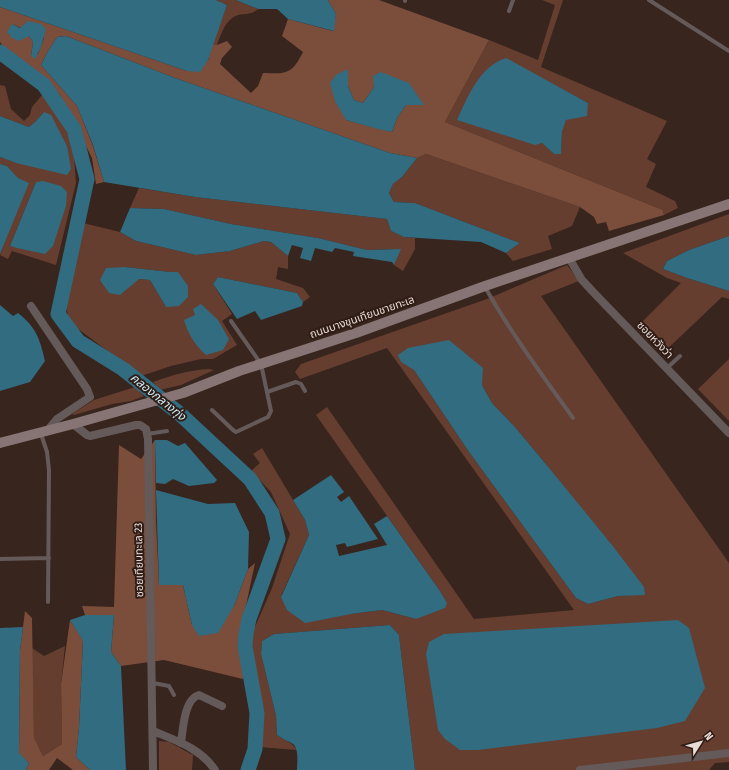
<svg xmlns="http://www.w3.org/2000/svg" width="729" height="770" font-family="'Fira Sans Condensed','Noto Sans Thai',sans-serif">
  <rect width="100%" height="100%" fill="#38251e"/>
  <path fill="#663e2f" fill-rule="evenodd" d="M216 0H236L258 9C252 15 246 13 238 15 225 19 221 35 217 45H212L227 5Z
    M542 0H563L541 67 667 121 647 159 656 164 646 187 675 201 678 208 664 215 663 210 445 122 489 40 538 60 555 5ZM506 59 588 103 566 119 562 132 561 154H554L542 143Z
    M0 85 5 86 11 109 24 121 30 115 32 107 43 94 56 110 71 140 74 156 76 183 56 265 12 251 8 259 0 255 10 227 18 178 7 166 0 164V157L16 163 44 112 35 122 29 127 0 116ZM36 182 45 253 10 246Z
    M426 154 580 207 572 226 548 236 552 249 513 261 506 253 520 243 415 203 394 202 389 193 393 184 402 177 417 158Z
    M139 188 195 197 387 219 391 231 404 237 415 238V249L403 271 394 265 400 249 367 250 318 238 231 224 164 209 130 208Z
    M729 214V236L689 250 667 261 663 269 687 278 729 291V299L722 297 662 354 636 328 681 283 667 278 623 253Z
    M83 223 120 232 136 241 196 255 230 251 264 241 271 242 288 256V269L278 267 276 279 303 288 310 297 303 302 297 293 218 277 213 284 232 314 222 321 237 345 213 359H201L171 366 141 376 69 322 66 305ZM125 267 170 272H178L166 307 150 280 138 279Z
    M567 265 579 281 541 296 729 563V762L715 763 709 770H415L399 635 390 625 274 634 262 641 261 654 276 716 277 735C285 741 292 742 297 750L259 747 262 723 251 636 272 588 290 534 271 492 251 471 260 463 253 454 262 448 305 520 309 535 281 596 351 614 382 610 416 619 447 603 440 591 316 415 327 407 474 619 574 610 387 348 300 379 295 372 301 364 487 299ZM414 370 482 385 492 403 515 427 545 463 644 594 618 596 588 604 576 598 469 452Z
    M729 359V421L698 389Z
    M209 369 214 370 181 385 160 390 153 382C172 375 190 370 209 369Z
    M135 387 144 396 131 401 112 404 74 415 72 414 94 400Z
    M65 646 61 684 62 744 43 756 34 739 32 648 44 656Z
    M159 741 169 742 193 755 192 770H159Z"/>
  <path fill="#7b4d3b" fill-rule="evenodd" d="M328 0H379L489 40 445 122 663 210 664 215 609 231 606 222 597 224 594 217 580 207 426 154 417 158 390 153 175 78 66 36 57 37 47 53 41 65 77 106 93 146 104 182 96 184 92 158 60 95 38 73 4 48 0 42V7L187 71 208 60 212 45H217L227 41 232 47 222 58 220 64 251 93 258 86 263 73C287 74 292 74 303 52L282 36 288 19 333 31 336 14ZM12 24 44 38 38 54 31 56 33 42 29 36ZM348 86 354 100 363 103 374 87 424 105H406L397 118 392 132 346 120Z
    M155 440 156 521 159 584 183 585 192 625 234 606 248 569 255 563 243 620V679L164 660 121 666 111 652 114 616 85 615 82 606 114 607 119 445 141 459Z
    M25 611 32 618 34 738 43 756 62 744 61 684 70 620 83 640 79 728 76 757 90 770H73L57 758 49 770H26L29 763 19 754 20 651Z"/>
  <path fill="#316c80" d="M0 0H216L227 5 208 60 200 72 187 71 0 7Z
    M236 0H328L336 14 334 31 288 19 277 9H258Z
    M28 21 41 24 46 29 41 47 35 59 31 56 33 42 29 36 19 41 12 38 7 32 12 24 20 28Z
    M66 36 175 78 390 153 417 158 402 177 393 184 389 193 394 202 415 203 520 243 506 253 481 242 404 237 391 231 387 219 195 197 104 182 93 145 77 106 41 65 47 53 57 37Z
    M506 58 588 103 587 116 566 120 562 132 561 154H554L542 143 535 145 457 120C468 96 480 66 506 58Z
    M348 69V86L354 100 363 103 374 87 373 76 381 72 409 83 424 105H406L397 118 392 132 378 129 346 120 335 101 330 83 336 75Z
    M44 112 51 115 67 146 71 169 67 175 16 163 0 157V116L29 127 35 122Z
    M0 164 7 166 18 178 29 183 0 254Z
    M43 181 61 186 67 192 66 206 53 246 45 254 17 248 10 246 36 182Z
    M130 208 164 209 231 224 318 238 367 250 401 249 394 265 392 262 353 256 354 252 335 248 332 252 315 248 311 261 300 258 303 248 292 245 288 256 271 242 264 241 230 251 196 255 136 241 120 232Z
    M729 236V291L687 278 663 269 667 261 689 250Z
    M125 267 170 272H178L188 286V297L179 306 166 307 150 280 139 279 120 295 109 293 100 280 106 268Z
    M218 277 297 293 303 302 302 306 261 320 255 311 237 319 213 284Z
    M201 304 218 320 229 339 223 350 206 355C195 345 188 334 184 320L195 315 193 309Z
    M0 305 13 316 18 313C36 327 40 339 45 361L30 382 0 391Z
    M449 340 483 368 482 385 492 403 515 427 545 463 612 545 644 587 645 595 618 596 588 604 576 598 469 452 414 370 401 362 398 355 408 348Z
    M155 440H167L178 446 185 443 217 480 214 483 189 486 173 479 165 484 156 483Z
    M331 475 344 492 337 497 341 502 349 496 378 539 347 547 345 543 336 545 339 556 387 545 374 524 387 516 440 591 447 603 445 608 416 619 382 610 351 614 305 623 287 610 281 597 309 535 305 520 293 500Z
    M156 490 208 504 235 503 249 532 248 569 234 606 218 633 199 636 192 625 183 585H159Z
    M85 615H114L111 652 121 666 126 770H90L76 757 79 728 83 641 70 620Z
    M678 620 689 628 705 688 685 721 657 728 478 750H460L445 739 438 730 426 654 429 642 444 634Z
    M390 625 399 635 415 770H297C297 763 299 751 294 745 291 742 282 739 277 735L276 716 261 654 262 641 274 634Z
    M23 627 20 651 19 753 29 763 26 770H0V628Z"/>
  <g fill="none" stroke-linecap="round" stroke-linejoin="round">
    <path stroke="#316c80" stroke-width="15" d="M0 52 44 85 74 129 87 179 58 314 78 341 123 369 180 414 250 479 272 513 278 539 249 619 246 634 245 646 257 713 255 749 248 770"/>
    <path stroke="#655a5a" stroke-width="4" d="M649 0 729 51
      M405 1V0
      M509 11 513 0
      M485 287C511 333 542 375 573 418
      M667 368 680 356
      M267 392 296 382 301 384 305 391
      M212 410 233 430 236 432 268 417 271 411 261 364 231 321
      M41 434 47 452 49 470 48 602
      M147 434 167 431
      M0 559 49 558
      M153 683 169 686 174 695"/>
    <path stroke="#655a5a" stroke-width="8" d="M569 258 582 280 596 295 729 433
      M31 306 87 389 90 397 57 419 47 431
      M73 424 87 435 90 436 136 425H140L146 429 148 439 153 770
      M153 731C177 741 200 748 215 770
      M181 743C183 730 184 699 199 695L222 706
      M580 770 729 753"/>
    <path stroke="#867574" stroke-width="10" d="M0 443 73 424 183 393 239 371 356 333 485 286 729 204"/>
  </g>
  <g text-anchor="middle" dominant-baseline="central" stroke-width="4" stroke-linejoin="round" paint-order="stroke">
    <g font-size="11" fill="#e8dbd6" stroke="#2e1c15">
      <text transform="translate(362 317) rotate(-19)">ถนนบางขุนเทียนชายทะเล</text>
      <text transform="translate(655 340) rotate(46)">ซอยหวังว่า</text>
      <text transform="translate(139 560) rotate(-91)">ซอยเทียนทะเล 23</text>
    </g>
    <g font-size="12" font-style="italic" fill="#c8eaf7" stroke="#2e1c15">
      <text transform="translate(158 397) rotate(39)">คลองกลางทุ่ง</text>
    </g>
  </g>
  <g transform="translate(701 742) rotate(53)" stroke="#2e1c15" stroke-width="3" paint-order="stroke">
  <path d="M0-3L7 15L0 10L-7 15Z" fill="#e8dbd6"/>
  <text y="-6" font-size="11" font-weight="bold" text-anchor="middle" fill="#e8dbd6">N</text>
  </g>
</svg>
